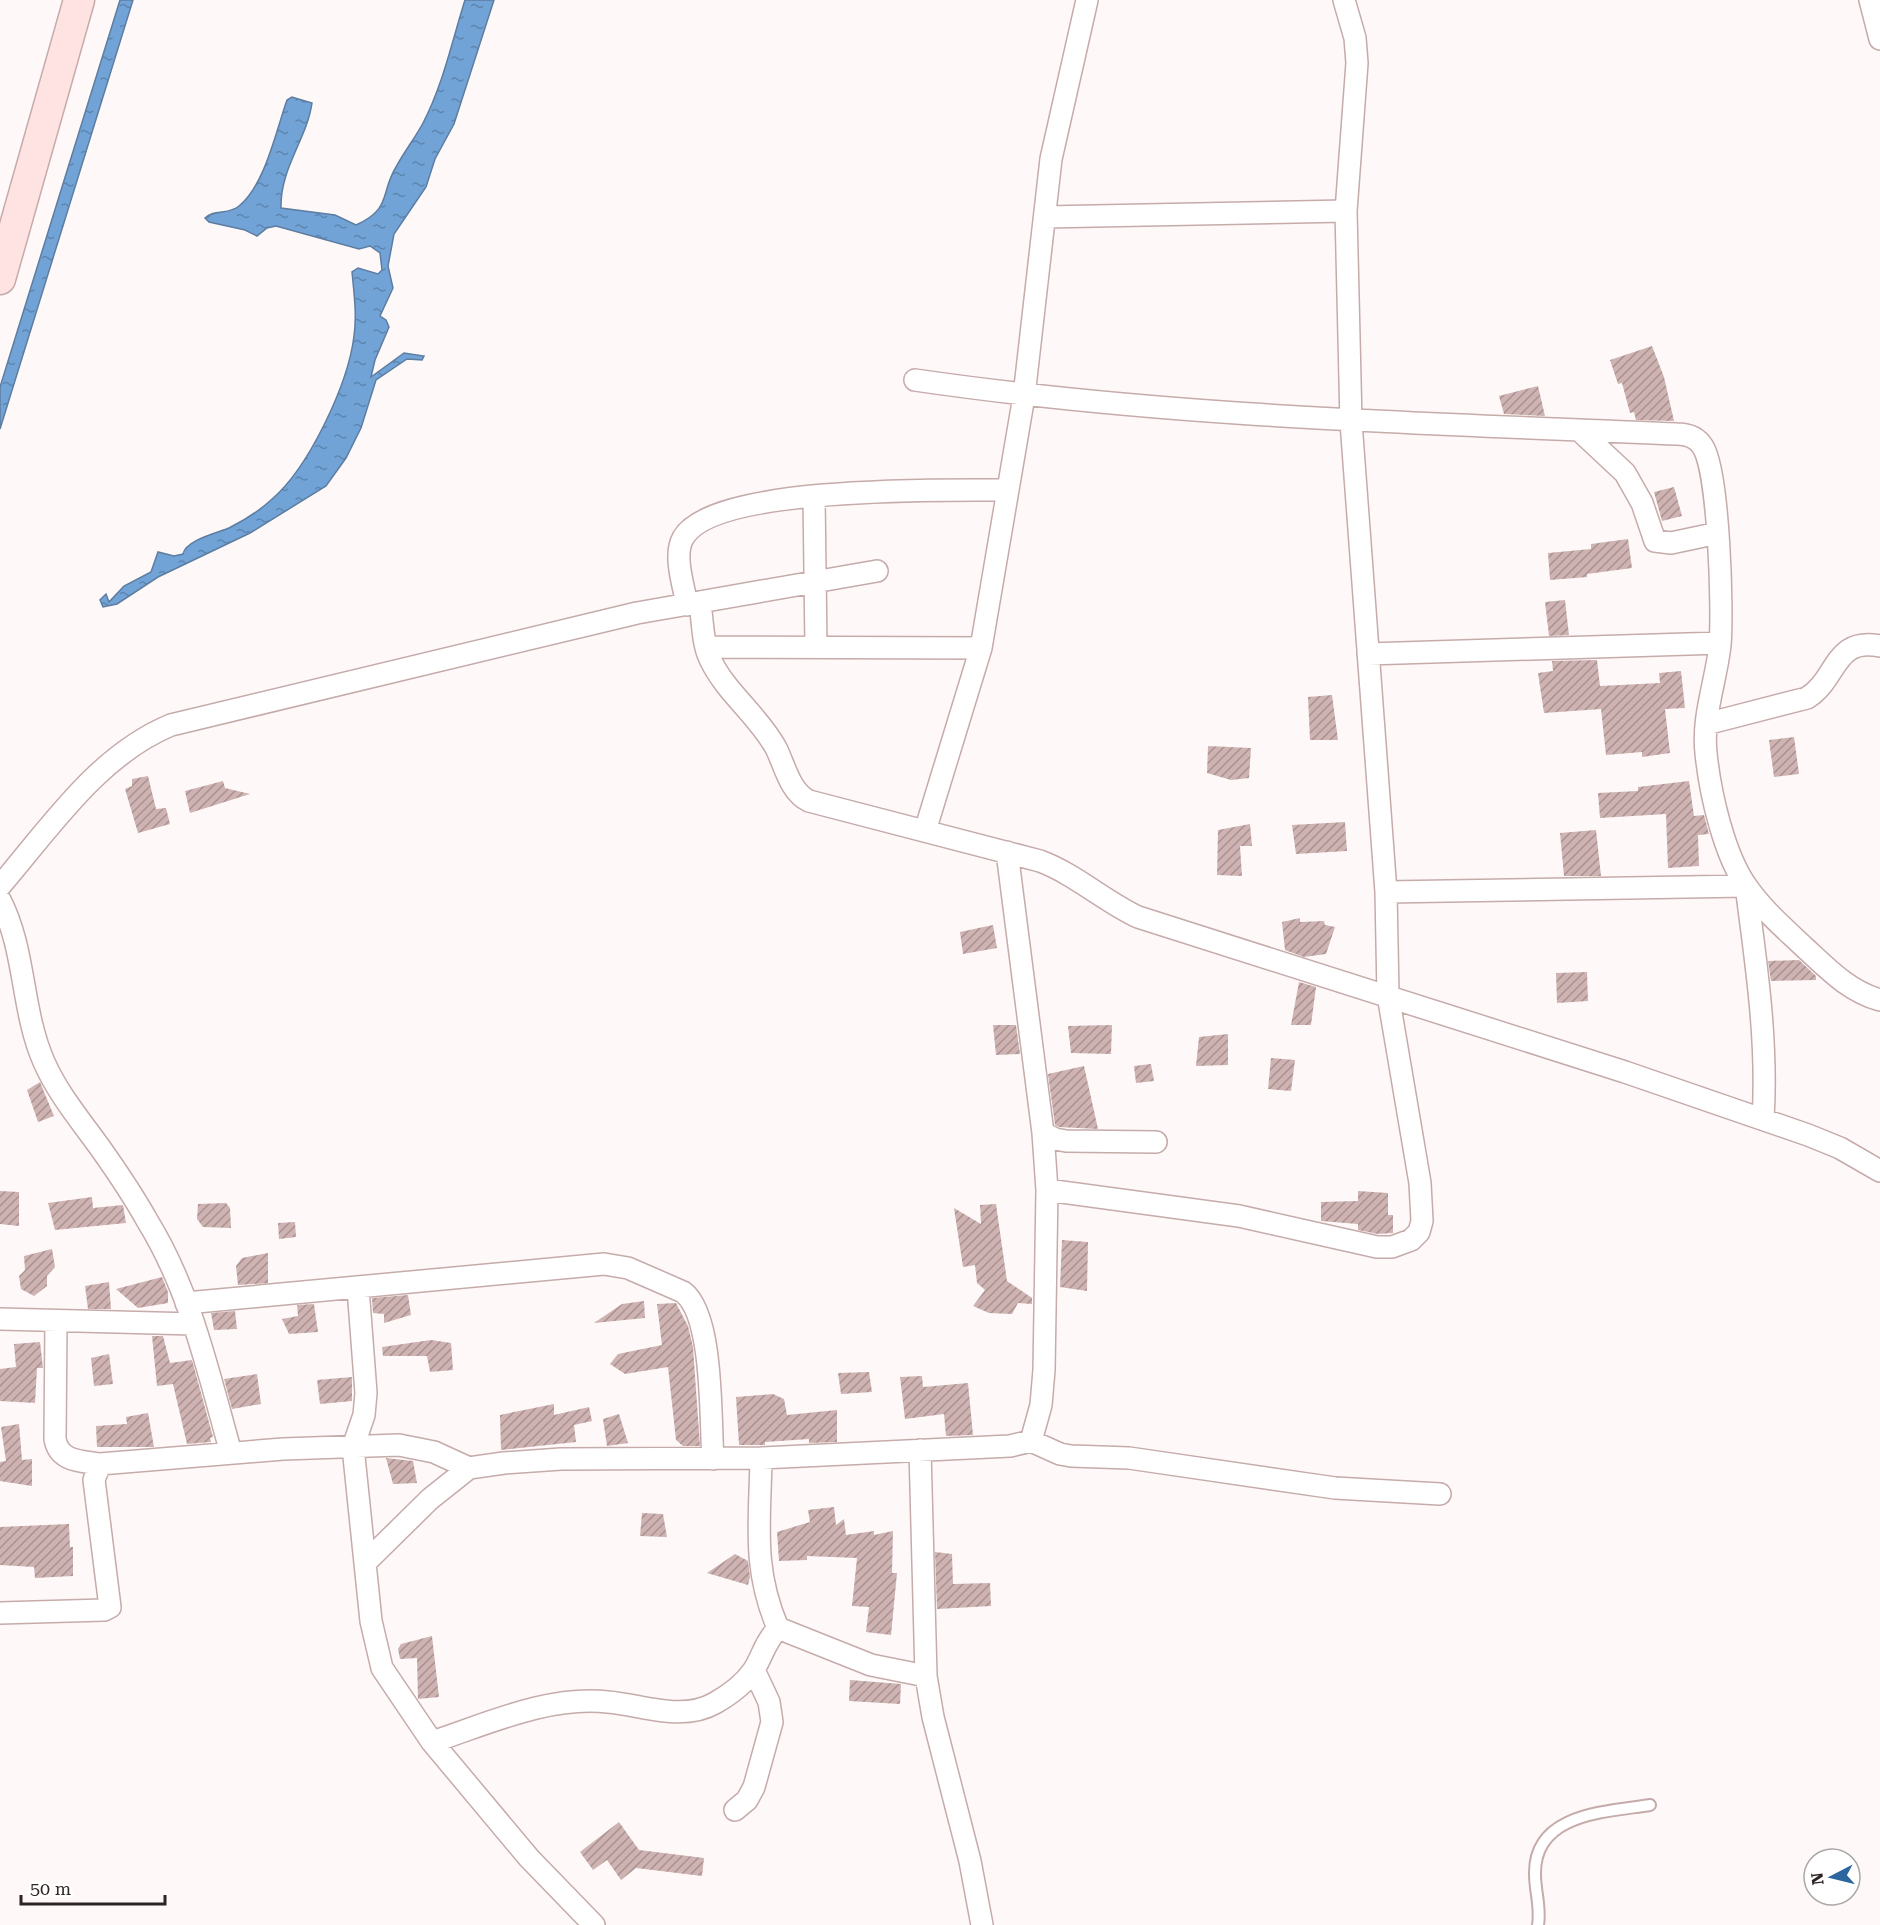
<svg xmlns="http://www.w3.org/2000/svg" width="1880" height="1925" font-family="'Roboto Serif',serif">
  <defs>
    <pattern id="water-ripples" width="26" height="14" patternUnits="userSpaceOnUse" patternTransform="scale(1.5)"><rect width="26" height="14" fill="#71a3d7"/><path d="M2 4q2-2 4 0t4 0M15 11q2-2 4 0t4 0" fill="none" stroke="#5d85ae"/></pattern>
    <pattern id="building-hatch" width="6" height="6" patternUnits="userSpaceOnUse" patternTransform="scale(1.5)"><rect width="6" height="6" fill="#ceb3b2"/><path d="M-1 1l2-2M0 6l6-6M5 7l2-2" fill="none" stroke="#a89191"/></pattern>
  </defs>
  <rect width="100%" height="100%" fill="#fef9f8"/>
  <path fill="url(#water-ripples)" stroke="#5d7da1" stroke-width="1.5" d="M120 0H133L0 429V387Z
    M465 0H494L454 124 435 159 426 187 394 234 388 266 393 288 380 316 386 320 389 327 375 360 371 377 404 353 424 356 422 360 407 359 376 380 361 428 346 458 326 486 250 533 158 577 117 604 103 607 100 600 106 594 109 602 124 586 151 572 158 552 174 556 183 554C186 540 217 533 229 528 243 521 259 511 271 500 308 469 348 385 354 336 357 315 354 293 352 272L358 268 378 274 382 270 380 253 370 246 359 249 276 226 267 228 257 236 245 230 209 222 205 218C214 209 229 215 239 206 265 185 276 131 287 100L292 97 312 103C307 139 280 168 281 208L335 215 356 225C392 209 380 193 396 167 404 152 415 138 423 123 443 85 452 41 465 0Z"/>
  <path fill="url(#building-hatch)" d="M1652 346 1664 377 1674 421 1636 420 1634 412 1630 413 1622 383 1618 384 1610 360Z
    M1538 386 1545 416 1504 414 1499 396Z
    M1674 487 1682 516 1662 521 1654 492Z
    M1628 539 1632 568 1587 574V577L1550 580 1548 553 1591 549V544Z
    M1565 600 1569 635 1549 636 1545 602Z
    M1597 660 1600 686 1660 683 1659 673 1681 671 1685 708 1665 709 1670 753 1642 757V752L1606 755 1601 709 1544 713 1538 673 1553 671 1552 661Z
    M1332 695 1338 740H1310L1308 697Z
    M1794 737 1799 774 1774 777 1769 740Z
    M1208 746 1251 748 1249 778 1231 780 1207 773Z
    M148 776 156 809 166 808 170 824 138 833 125 789 132 786V779Z
    M223 781 225 788 250 794 190 813 185 791Z
    M1689 781 1694 816 1704 815 1709 834 1698 835 1699 866 1668 868 1666 814 1600 818 1598 793 1638 791V787Z
    M1345 822 1347 851 1296 854 1292 825Z
    M1250 824 1252 846H1240L1242 876 1217 875 1218 830Z
    M1596 830 1601 876H1564L1560 833Z
    M1300 918V922L1324 921 1325 925 1335 927 1326 954 1304 957 1285 950 1282 922Z
    M993 925 997 948 963 954 960 932Z
    M1799 960 1816 976V980L1771 981 1768 961Z
    M1587 972 1588 1001 1557 1003 1556 973Z
    M1299 982 1316 987 1311 1025H1291Z
    M993 1025H1016L1020 1054 996 1055Z
    M1112 1025 1111 1054 1071 1053 1068 1026Z
    M1228 1034V1065L1196 1066 1199 1037Z
    M1271 1058 1295 1060 1291 1091 1268 1089Z
    M1151 1064 1154 1081 1136 1083 1134 1066Z
    M1084 1066 1098 1129 1059 1127 1055 1125 1048 1074Z
    M40 1082 54 1116 38 1122 27 1090Z
    M0 1191 19 1192V1226L0 1224Z
    M1358 1191 1388 1193V1215H1393V1233L1378 1234 1358 1230V1224L1321 1221V1202L1358 1201Z
    M92 1197 93 1208 123 1205 126 1223 55 1230 48 1203Z
    M226 1203 230 1208 231 1228 203 1227 197 1219 198 1204Z
    M996 1204 1007 1281 1032 1298V1304L1018 1303 1012 1314 989 1313 973 1306 985 1290 977 1283 975 1265 963 1267 954 1208 981 1224 980 1205Z
    M295 1222 296 1237 279 1239 278 1223Z
    M1062 1240 1088 1242 1087 1291 1060 1287Z
    M52 1249 55 1267 47 1276V1286L34 1296 21 1289 19 1276 25 1270 24 1256Z
    M268 1253V1283L238 1285 236 1266 242 1258Z
    M162 1277 168 1292V1303L138 1308 116 1289Z
    M109 1282 111 1309H88L85 1286Z
    M408 1295 411 1315 384 1323V1314L373 1313 372 1298Z
    M644 1301 645 1318 594 1323 622 1304Z
    M676 1303 688 1326 693 1347 700 1446H683L676 1440 668 1367 625 1374 610 1364 618 1354 662 1345 657 1304Z
    M314 1304 318 1332 289 1334 282 1319 298 1316 297 1305Z
    M235 1311 237 1329 214 1330 211 1313Z
    M152 1336H163L170 1363 192 1360 213 1437 210 1438 211 1442 187 1444 173 1384 157 1386Z
    M431 1340 451 1343 453 1370 430 1372 427 1356H383L382 1347Z
    M40 1342 43 1368H37L35 1403 0 1401V1369L16 1367 14 1344Z
    M109 1354 113 1384 94 1386 91 1358Z
    M869 1372 872 1392 841 1394 838 1373Z
    M257 1374 261 1404 232 1409 224 1379Z
    M922 1376 923 1387 968 1383 973 1435 946 1436 944 1414 905 1419 900 1377Z
    M352 1377V1401L320 1404 317 1380Z
    M773 1394 784 1399 787 1415 837 1410V1442L809 1443V1439L765 1442V1445H739L736 1397Z
    M554 1404V1415L589 1407 592 1421 574 1425 576 1442 501 1450 500 1415Z
    M148 1413 154 1447H97L96 1426 127 1424 126 1417Z
    M619 1414 628 1443 607 1446 603 1419Z
    M19 1424 22 1460 32 1459V1486L0 1481V1462L6 1461 1 1427Z
    M386 1458 413 1461 417 1483 393 1484Z
    M834 1507 836 1525 844 1519 846 1535 874 1531V1535L893 1531 892 1573H897L891 1635 866 1632 869 1607 852 1606 857 1558 807 1556V1560L779 1561 777 1532 810 1522 808 1510Z
    M642 1513 663 1514 667 1537 640 1536Z
    M69 1524 70 1547H73V1576L35 1578 34 1567 0 1565V1527Z
    M935 1552 952 1554 953 1584 990 1583 991 1606 937 1609Z
    M735 1554 748 1561 750 1577 748 1585 707 1573Z
    M432 1636 439 1697 418 1699 417 1658 400 1659 398 1649 401 1644Z
    M850 1680 901 1684 900 1704 849 1701Z
    M619 1822 639 1850 704 1858 702 1876 636 1868 621 1880 607 1860 593 1870 580 1852Z"/>
  <g fill="none" stroke-linecap="round" stroke-linejoin="round">
    <defs>
      <path id="lane" d="M1538 1925C1541 1907 1535 1892 1535 1874 1534 1813 1606 1812 1650 1805"/>
      <path id="street" d="M1870 0 1880 39
        M1045 217 1346 211
        M915 380C1169 417 1421 423 1677 434 1688 434 1697 437 1703 447 1719 473 1723 611 1720 645 1716 682 1702 716 1706 753 1710 793 1724 855 1747 887 1763 910 1783 927 1803 946 1827 968 1848 991 1880 1000
        M1579 430 1625 473 1642 503 1655 541 1671 543 1718 533
        M814 496 816 647
        M700 604C703 622 702 642 710 659 726 693 758 715 776 748 785 766 790 792 809 801L1040 861C1075 874 1104 901 1138 917L1625 1072 1808 1135 1840 1148 1880 1171
        M687 605C684 586 673 556 683 538 713 485 949 490 1008 490
        M706 647 981 648
        M1368 654 1720 643
        M1706 724 1807 698C1838 679 1833 637 1880 646
        M925 831 981 648 1024 396 1051 159 1087 0
        M0 886C50 828 98 755 171 725L637 613 877 571
        M1386 892 1746 886C1756 963 1768 1041 1763 1119
        M0 900C26 950 21 1010 44 1062 58 1094 81 1121 101 1149 118 1173 134 1197 148 1222 191 1292 209 1375 231 1453
        M1043 1133 1055 1139 1066 1141 1156 1142
        M1047 1190 1239 1216 1377 1247H1392L1411 1240 1419 1232 1422 1221 1420 1183 1388 995 1386 892 1351 422 1346 211 1357 63 1355 38 1344 0
        M358 1288 366 1393 364 1415 353 1447 371 1621 382 1668 432 1742 529 1858 594 1925
        M186 1303 604 1264 628 1268 683 1292C714 1315 710 1420 713 1459
        M0 1319 194 1324
        M56 1322 55 1439C59 1462 81 1461 100 1464L283 1449 399 1445 434 1452 469 1468
        M1031 1441 1060 1454 1071 1456 1129 1458 1335 1488 1440 1494
        M920 1450 926 1676 933 1717 970 1861 982 1925
        M761 1458C760 1522 752 1568 778 1628L871 1665 926 1676
        M365 1563 430 1499 469 1468 504 1463 561 1459 761 1458 1010 1446 1031 1441 1041 1405 1044 1370 1047 1190 1043 1133 1007 852
        M0 1613 104 1610 110 1607 94 1480 100 1464
        M432 1742C487 1724 549 1695 608 1702 643 1705 682 1722 715 1703 729 1695 744 1684 753 1671 763 1656 763 1645 778 1628
        M735 1810 747 1800 754 1787 772 1722 769 1702 754 1670"/>
      <path id="secondary" d="M0 279 79 0"/>
    </defs>
    <use href="#lane" stroke="#c5abaa" stroke-width="14"/>
    <use href="#street" stroke="#c5abaa" stroke-width="24"/>
    <use href="#secondary" stroke="#c5abaa" stroke-width="33"/>
    <use href="#lane" stroke="#fff" stroke-width="10"/>
    <use href="#street" stroke="#fff" stroke-width="21"/>
    <use href="#secondary" stroke="#ffe2e2" stroke-width="30"/>
  </g>
  <g transform="translate(1832 1877) rotate(263)"><circle r="28" fill="#ffffff" stroke="#aba7a7" stroke-width="1.5"/>
  <path d="M0-4.5L10 22L0 15L-10 22Z" fill="#2b669e"/>
  <text y="-9" font-size="16" font-weight="bold" text-anchor="middle" fill="#2e2424">N</text>
  </g>
  <path d="M21 1895v9h144v-9" fill="none" stroke="#2e2424" stroke-width="3"/>
  <text x="30" y="1895" font-size="18" fill="#2e2424" stroke="#ffffff" stroke-width="4.5" paint-order="stroke">50 m</text>
</svg>
